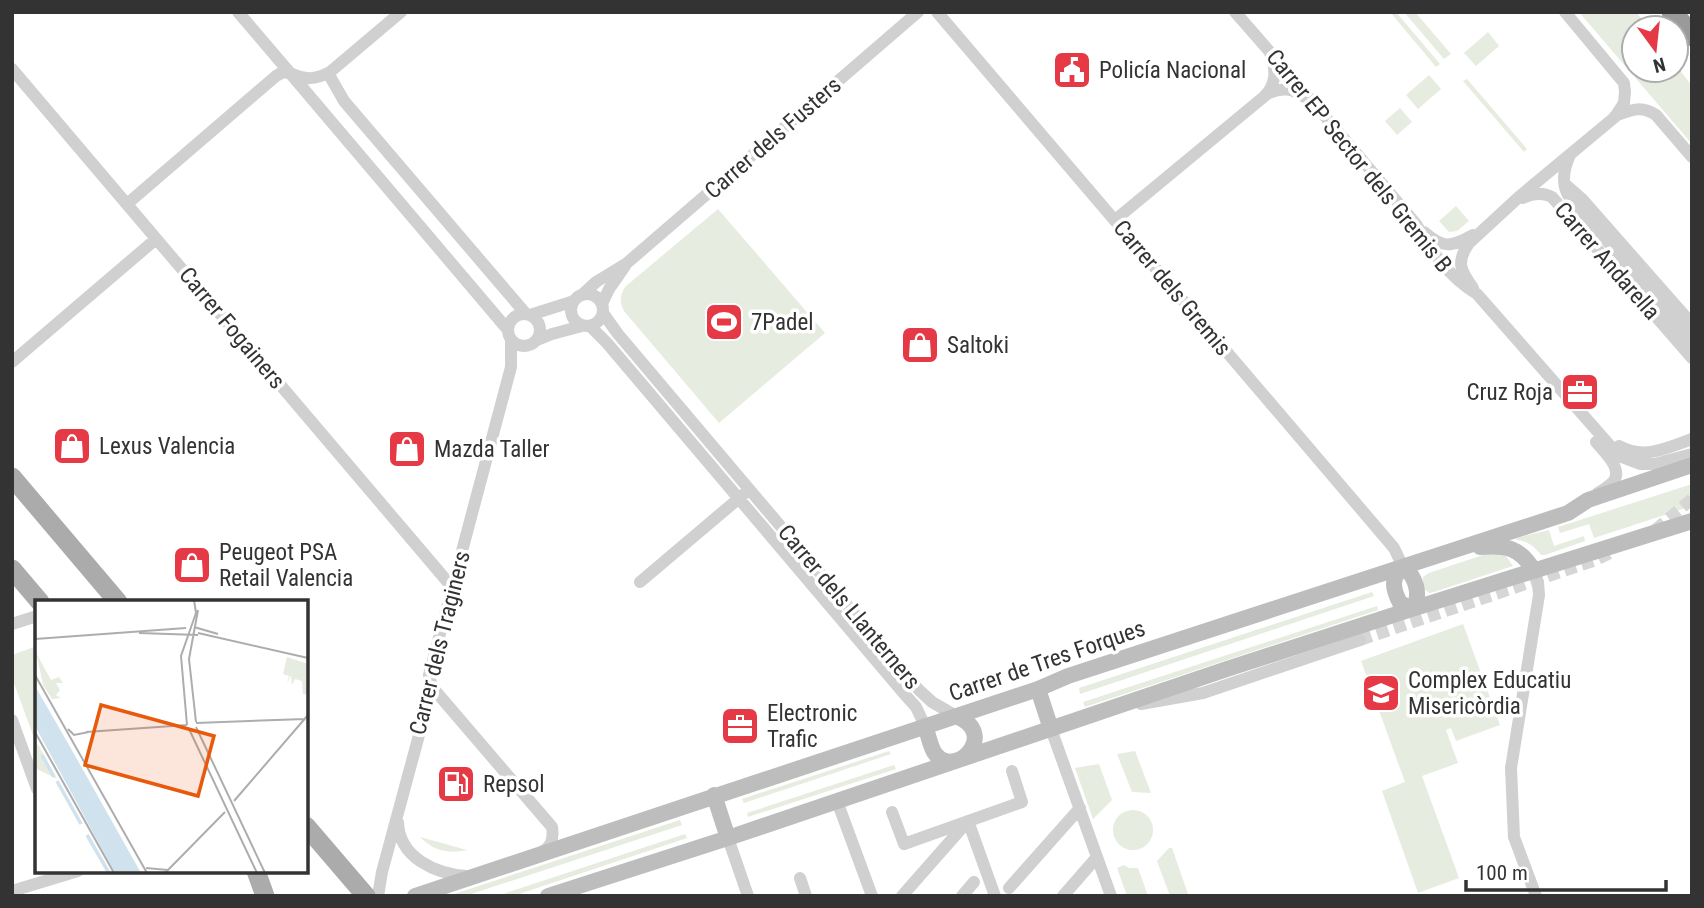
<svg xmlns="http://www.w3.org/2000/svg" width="1704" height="908" font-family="'Roboto Condensed',sans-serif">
  <rect width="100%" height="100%" fill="#fff"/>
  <path fill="#e6ecdf" d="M1390 12H1396L1440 64 1436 67Z
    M1404 12H1415L1451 54 1444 59Z
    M1579 12H1636L1649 28H1634V70H1676V65L1692 86V144Z
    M1488 32 1499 46 1476 66 1464 53Z
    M1429 75 1441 89 1418 109 1406 95Z
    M1467 79 1527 149 1524 152 1463 81Z
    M1400 108 1412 122 1397 135 1385 121Z
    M1456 206 1469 221 1457 231 1449 232 1439 221Z
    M718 209 825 333 719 423 624 311C619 301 620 294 626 286Z
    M1692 484V506L1594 538 1589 524 1560 533 1558 527Z
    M1549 530 1554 546 1584 536 1585 541 1545 555H1541C1535 547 1528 541 1517 540L1516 538Z
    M1497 552 1506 556 1513 566 1434 592 1429 593 1422 587 1423 577 1429 573 1489 553Z
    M1372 592 1374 596 1080 694 1079 688Z
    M1377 606 1378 610 1085 707 1083 702Z
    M1463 624 1500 725 1456 741 1451 728 1446 730 1458 763 1422 776 1459 878 1418 893 1382 791 1405 782 1361 661Z
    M37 646V746L12 678V655Z
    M889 751 891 754 744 803 742 799Z
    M1135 751 1151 793 1132 792 1117 754Z
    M1099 764 1112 800 1093 819 1075 768Z
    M894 765 896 769 748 817 747 813Z
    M1113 830a20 20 0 1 1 40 0a20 20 0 1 1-40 0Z
    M680 820 682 825 465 896H448Z
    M685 834 687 838 513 896H497Z
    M420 837 467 850C448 854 434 851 420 837Z
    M1169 848H1172L1188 894 1183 896H1170L1157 861Z
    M1124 865 1129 868H1138L1148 896H1127L1117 868Z"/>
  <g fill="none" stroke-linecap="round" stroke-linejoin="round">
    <path stroke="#d6d6d6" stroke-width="12" stroke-dasharray="12 6" stroke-linecap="butt" d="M1655 530 1692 499
      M1360 640 1596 560 1614 551"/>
    <path stroke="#d0d0d0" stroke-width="12" d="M238 12 290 73C305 80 315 80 330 72L401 12
      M937 12 1394 548 1403 567
      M1235 12C1297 82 1356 153 1416 224 1433 253 1448 276 1477 294L1619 456 1640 464H1655L1692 454
      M12 69 452 587
      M328 73 344 101 526 314
      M1266 94C1281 88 1292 87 1304 97
      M1615 116C1631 110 1641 105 1656 115L1692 157
      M1570 155C1564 168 1561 182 1568 195L1692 341
      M1566 185 1582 199 1692 324
      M1523 198C1533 193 1542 192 1552 197L1692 358
      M127 204 276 76 283 72 290 73 508 330
      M1115 220 1266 95C1277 81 1276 69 1270 53
      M1424 232C1443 249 1452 247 1473 235
      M1473 288C1460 270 1456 262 1469 243L1520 196 1615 117 1624 103 1625 92 1624 83 1565 12
      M571 310a16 16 0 1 1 32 0a16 16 0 1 1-32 0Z
      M582 295 596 282 627 263 918 12
      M602 304 609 289 625 266
      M603 313 618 334 919 690 932 702 956 716
      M508 330a16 16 0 1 1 32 0a16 16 0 1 1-32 0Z
      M530 315 574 301
      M590 326 607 343 907 697 916 707 925 726
      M537 340 552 334 582 326
      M12 362 156 239
      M1596 442C1604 452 1624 469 1613 482 1609 486 1603 490 1598 493
      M1619 446C1644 460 1667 448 1692 439
      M1534 571 1538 582 1539 595 1511 768 1514 837 1536 896
      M640 582 744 494
      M12 624 37 616
      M432 687 552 827C554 840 551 847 540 853
      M1141 704 1203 693 1360 640
      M12 720 37 789
      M1051 729 1111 896
      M837 801 872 896
      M892 812 904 844 1022 802 1012 771
      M398 822C399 858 436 874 467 876
      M728 838 748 896
      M800 878 806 896
      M1009 888 1080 808
      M12 891 78 871
      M378 896 382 872 432 687 429 675 511 367V340
      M902 896 968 821 995 896
      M962 896 974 882
      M1063 896 1097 857"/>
    <path stroke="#bdbdbd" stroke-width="16" d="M1480 547C1506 545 1520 547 1534 571
      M1403 567C1416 576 1422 596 1412 609L1400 603C1393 589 1390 578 1403 567Z
      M1038 689 1051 729
      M925 726C928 734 930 745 934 752 953 782 1001 734 956 716
      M714 795 728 838
      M415 896 1038 689 1068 676 1568 513 1588 500 1692 465
      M548 896 728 838 1227 669 1412 609 1692 521"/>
    <path stroke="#ababab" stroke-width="19" d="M12 477 118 602
      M12 569 40 602
      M306 826 366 896
      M256 871 265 896"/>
    <path stroke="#9a9a9a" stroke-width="21" d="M1672 12 1692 36"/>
  </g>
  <defs>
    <symbol id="civic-square" viewBox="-11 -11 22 22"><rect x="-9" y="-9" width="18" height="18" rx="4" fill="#e63946" stroke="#fff"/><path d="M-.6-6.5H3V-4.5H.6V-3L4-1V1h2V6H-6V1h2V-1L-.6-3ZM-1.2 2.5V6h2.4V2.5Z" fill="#fff"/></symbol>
    <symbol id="stadium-square" viewBox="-11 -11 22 22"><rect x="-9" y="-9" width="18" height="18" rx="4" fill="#e63946" stroke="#fff"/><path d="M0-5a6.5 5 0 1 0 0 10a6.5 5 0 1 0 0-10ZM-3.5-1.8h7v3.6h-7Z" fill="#fff"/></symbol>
    <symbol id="shop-square" viewBox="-11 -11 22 22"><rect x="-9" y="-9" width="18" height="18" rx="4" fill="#e63946" stroke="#fff"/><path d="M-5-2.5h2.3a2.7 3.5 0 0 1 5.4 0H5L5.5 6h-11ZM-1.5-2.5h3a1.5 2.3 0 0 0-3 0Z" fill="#fff"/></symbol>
    <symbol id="office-square" viewBox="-11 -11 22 22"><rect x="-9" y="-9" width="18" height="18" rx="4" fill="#e63946" stroke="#fff"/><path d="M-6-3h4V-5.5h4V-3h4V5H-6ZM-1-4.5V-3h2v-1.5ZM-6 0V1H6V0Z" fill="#fff"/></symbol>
    <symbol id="school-square" viewBox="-11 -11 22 22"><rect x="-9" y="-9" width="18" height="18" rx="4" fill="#e63946" stroke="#fff"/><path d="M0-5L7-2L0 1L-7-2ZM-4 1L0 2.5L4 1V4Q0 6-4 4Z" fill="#fff"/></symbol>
    <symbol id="fuel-square" viewBox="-11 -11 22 22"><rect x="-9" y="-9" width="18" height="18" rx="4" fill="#e63946" stroke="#fff"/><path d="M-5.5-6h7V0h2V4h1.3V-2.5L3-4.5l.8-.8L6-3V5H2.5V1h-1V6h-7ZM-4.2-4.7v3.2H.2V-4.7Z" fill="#fff"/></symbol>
  </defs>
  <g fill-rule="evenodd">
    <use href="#civic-square" x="1050" y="48" width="44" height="44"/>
    <use href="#stadium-square" x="702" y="300" width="44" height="44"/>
    <use href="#shop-square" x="898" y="323" width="44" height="44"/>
    <use href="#office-square" x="1558" y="370" width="44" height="44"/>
    <use href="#shop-square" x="50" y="424" width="44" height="44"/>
    <use href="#shop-square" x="385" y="427" width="44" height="44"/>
    <use href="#shop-square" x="170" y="543" width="44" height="44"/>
    <use href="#school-square" x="1359" y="671" width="44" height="44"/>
    <use href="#office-square" x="718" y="704" width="44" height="44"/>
    <use href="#fuel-square" x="434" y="762" width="44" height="44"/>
  </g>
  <g text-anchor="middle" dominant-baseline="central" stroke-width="7" stroke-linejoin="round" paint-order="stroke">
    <g font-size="23" fill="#333" stroke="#fff" text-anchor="start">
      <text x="1099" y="70">Policía Nacional</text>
      <text x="751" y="322">7Padel</text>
      <text x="947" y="345">Saltoki</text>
      <text x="1553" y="392" text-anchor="end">Cruz Roja</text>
      <text x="99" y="446">Lexus Valencia</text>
      <text x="434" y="449">Mazda Taller</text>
      <text x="219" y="552">Peugeot PSA<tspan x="219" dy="26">Retail Valencia</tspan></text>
      <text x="1408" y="680">Complex Educatiu<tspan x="1408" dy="26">Misericòrdia</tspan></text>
      <text x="767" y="713">Electronic<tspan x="767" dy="26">Trafic</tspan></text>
      <text x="483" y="784">Repsol</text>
    </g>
    <g font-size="23" fill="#333" stroke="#fff">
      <text transform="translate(773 138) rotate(-41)">Carrer dels Fusters</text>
      <text transform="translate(1359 161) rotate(51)">Carrer EP Sector dels Gremis B</text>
      <text transform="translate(1607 261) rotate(49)">Carrer Andarella</text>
      <text transform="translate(1172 288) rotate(50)">Carrer dels Gremis</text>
      <text transform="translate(232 328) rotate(50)">Carrer Fogainers</text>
      <text transform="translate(849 607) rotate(50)">Carrer dels Llanterners</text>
      <text transform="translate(440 643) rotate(-76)">Carrer dels Traginers</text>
      <text transform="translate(1047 661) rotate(-19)">Carrer de Tres Forques</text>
    </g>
  </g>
  <g transform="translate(35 600)">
    <rect width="273" height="273" fill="#fff"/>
    <path d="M0 51 16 80 24 77 28 83H21L25 90 21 95 26 98 17 99 8 85 2 56 0 66ZM252 57 273 64V95L268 94 267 81 260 79 257 85 256 75 252 84 254 76 248 74ZM0 142 4 146 22 179 0 168Z" fill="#e6ecdf"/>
    <path d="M0 86 34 145 106 273H80L0 126Z" fill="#cfe2ee"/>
    <path fill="none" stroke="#cfe2ee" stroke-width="3.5" d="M7 155 19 177M22 181 46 224M52 235 74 273"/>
    <path fill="none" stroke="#adadad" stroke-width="2" d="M159 27 183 34M104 33 163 35M163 33 273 58M0 39 151 28M0 75 112 273M161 122 154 59 163 10M161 123 270 119M152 125 146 56 161 13 159 0M161 127 230 273M33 129 39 135 54 132M154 129 222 273M0 132 79 273M51 132 152 125M199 201 273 115M111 268 133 270M131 272 190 212"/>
    <path fill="#e8590c" fill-opacity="0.15" stroke="#e8590c" stroke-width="3.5" d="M66 105 179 136 163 196 50 165Z"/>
    <rect width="273" height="273" fill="none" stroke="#333" stroke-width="3.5"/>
  </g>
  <rect width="1704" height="908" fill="none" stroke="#333333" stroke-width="28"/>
  <g transform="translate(1655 49) rotate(165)"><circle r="33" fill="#ffffff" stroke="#adadad" stroke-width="2"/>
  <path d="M0-5L12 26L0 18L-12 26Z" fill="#e63946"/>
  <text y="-10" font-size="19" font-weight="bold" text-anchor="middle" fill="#333333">N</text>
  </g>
  <path d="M1466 880v10h200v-10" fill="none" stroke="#333333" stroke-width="3.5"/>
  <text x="1476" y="880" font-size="21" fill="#333333" stroke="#ffffff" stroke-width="5" paint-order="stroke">100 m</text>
</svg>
